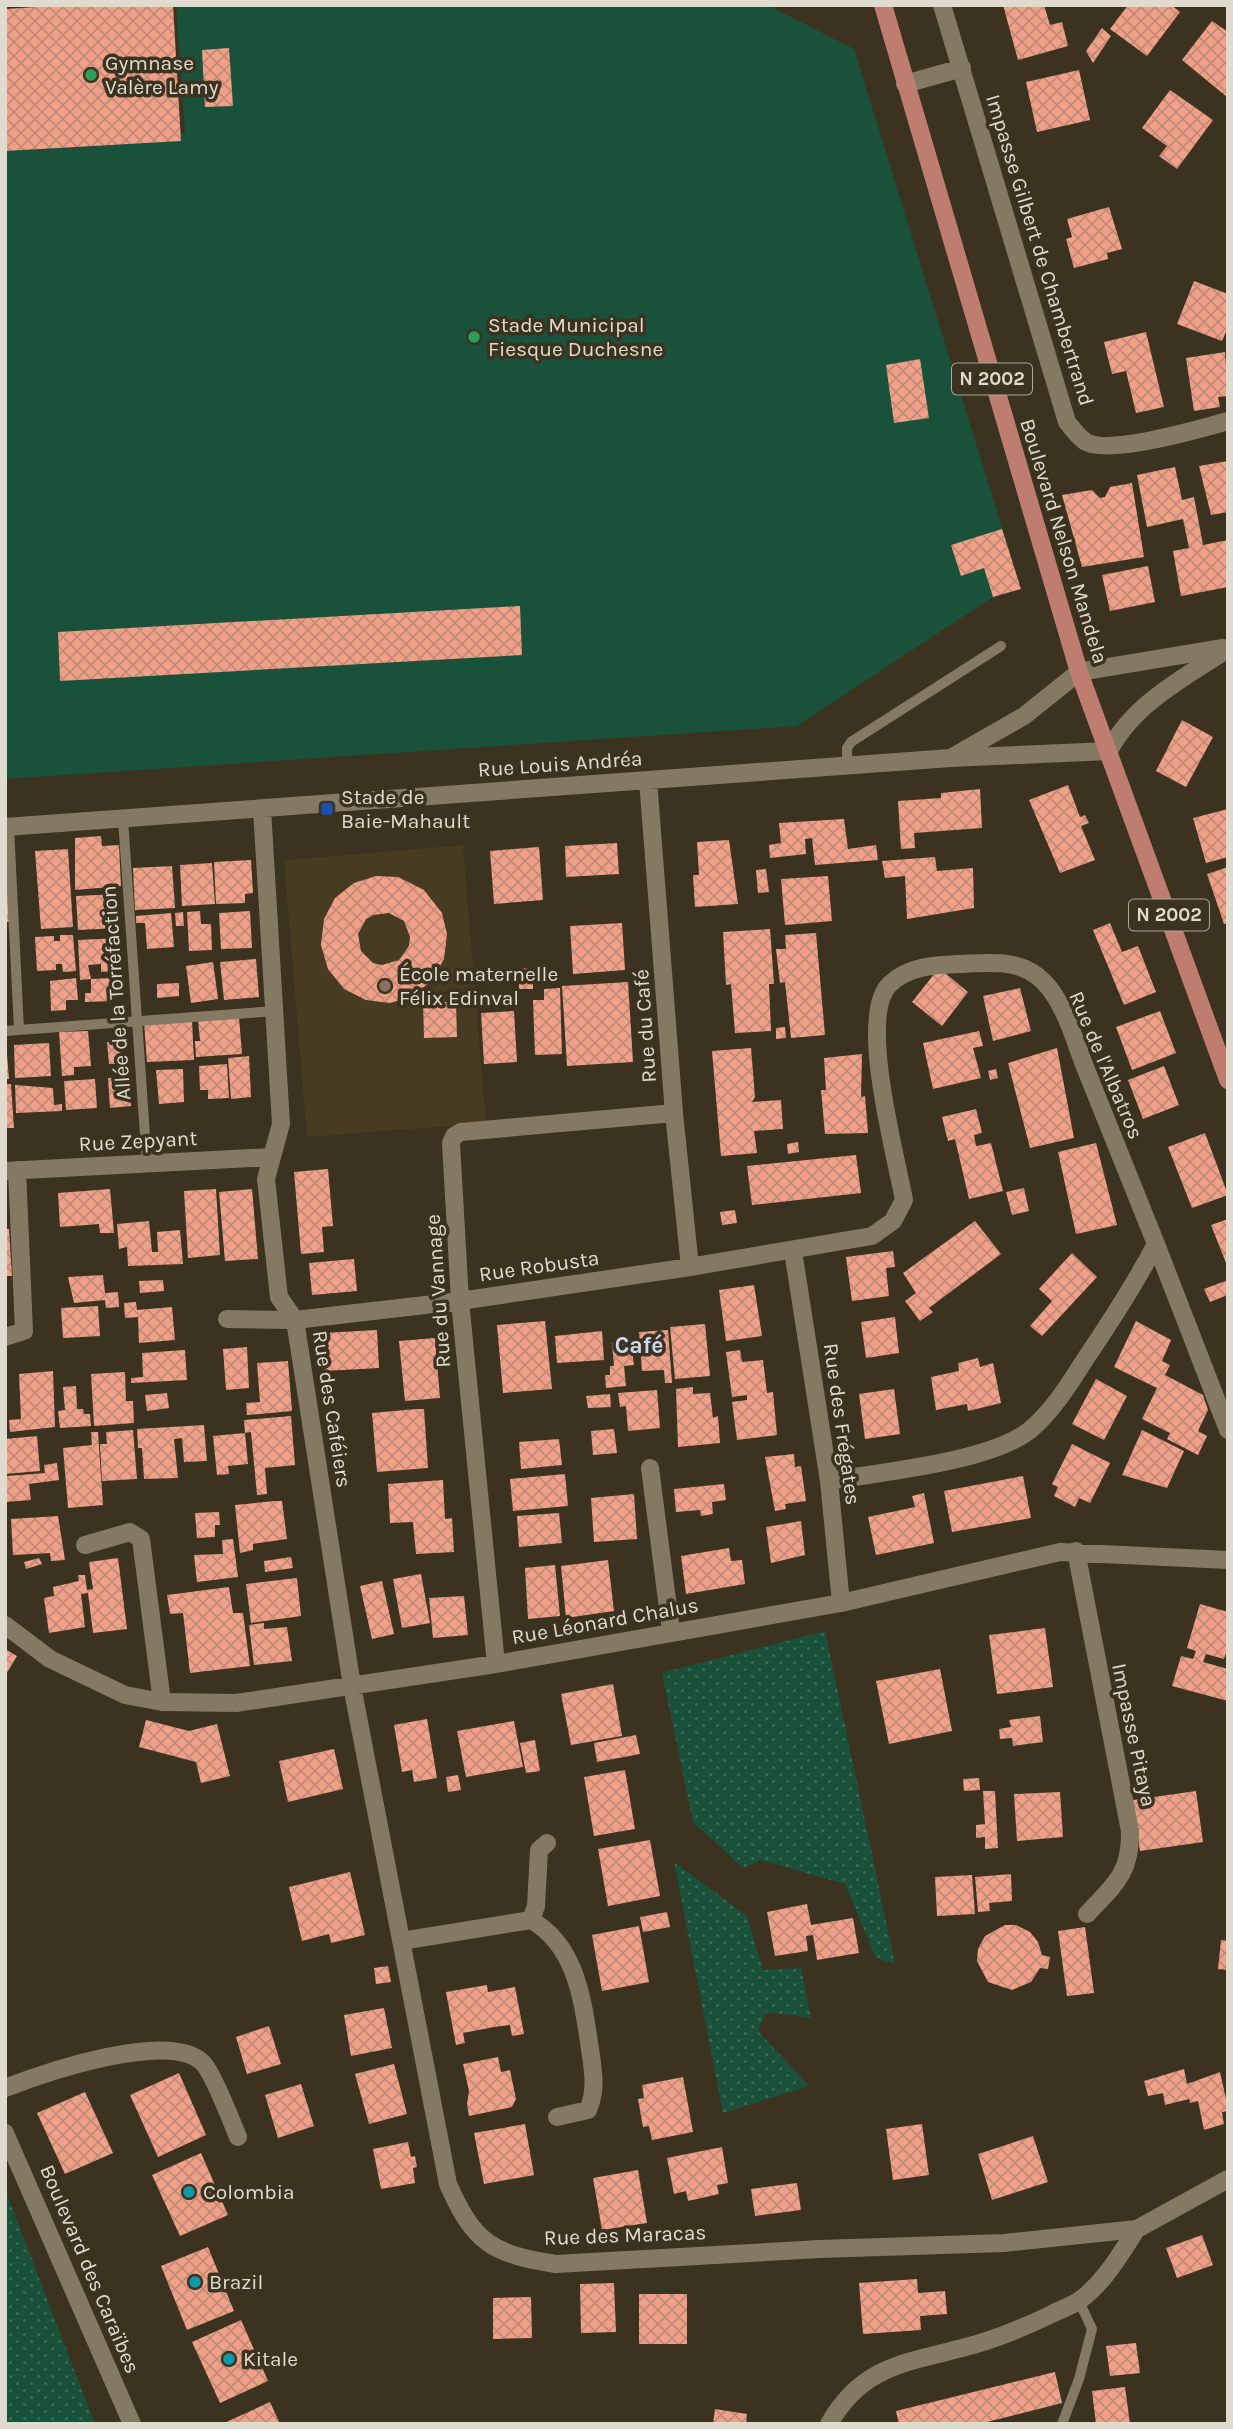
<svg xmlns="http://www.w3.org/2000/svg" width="1233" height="2429" font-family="Karla,sans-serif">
  <defs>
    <pattern id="grass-dots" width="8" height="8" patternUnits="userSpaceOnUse" patternTransform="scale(1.75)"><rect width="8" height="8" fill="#1a513a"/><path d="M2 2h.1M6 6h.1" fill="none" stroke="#3b6955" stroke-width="1.8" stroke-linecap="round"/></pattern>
    <pattern id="building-cross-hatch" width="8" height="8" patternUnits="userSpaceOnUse" patternTransform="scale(1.75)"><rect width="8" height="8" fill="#efa188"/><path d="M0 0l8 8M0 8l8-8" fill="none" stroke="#c48976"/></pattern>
  </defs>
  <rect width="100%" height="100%" fill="#3b321f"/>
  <path fill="#473b21" d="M463 845 486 1123 307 1137 284 860Z"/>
  <path fill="url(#grass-dots)" d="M825 1631 895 1964 876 1958 845 1884 760 1860 743 1868 693 1822 662 1673Z
    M674 1862 747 1916 763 1970 801 1968 811 2018 766 2012 758 2031 809 2086 723 2113Z
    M5 2189 95 2424H5Z"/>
  <path fill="#1a513a" d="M176 5H767L854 49 1021 589 993 597 797 726 5 779V145L185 133Z"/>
  <path fill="url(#building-cross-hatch)" fill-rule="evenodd" d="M68 5H173L181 141 5 151V9Z
    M1003 5H1044L1050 25 1062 22 1068 46 1018 60Z
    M1128 5H1171L1180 12 1147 56 1110 29Z
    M1212 21 1228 32 1227 97 1182 60Z
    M1102 28 1111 36 1093 63 1086 51Z
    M229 48 233 106 205 107 202 50Z
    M1079 70 1090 120 1037 132 1026 82Z
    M1170 90 1213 120 1177 169 1159 156 1167 146 1142 128Z
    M1109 207 1122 249 1107 253 1108 259 1074 268 1066 239 1072 237 1067 219Z
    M1194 281 1228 294V327L1222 341 1177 324Z
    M1146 332 1164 407 1136 413 1126 371 1112 374 1104 342Z
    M1225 352 1228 396 1218 397 1220 407 1194 411 1186 358Z
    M920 359 929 418 894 423 886 365Z
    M1228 461V512L1211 515 1199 466Z
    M1175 467 1182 500 1194 497 1203 545 1228 540V587L1181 596 1173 551 1189 548 1183 519 1147 527 1137 475Z
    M1132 483 1144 557 1082 567 1062 495 1092 490 1100 498 1105 497 1110 487Z
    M1002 529 1021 589 993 597 984 568 961 576 951 545Z
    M1148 566 1155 602 1110 611 1102 575Z
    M520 606 522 655 60 681 58 632Z
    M1182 720 1213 737 1186 787 1156 771Z
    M1068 785 1080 817 1085 815 1089 823 1081 826 1095 860 1060 873 1029 800Z
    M980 789 982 828 914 833 915 848 901 849 898 801 941 798V793Z
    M1228 809V857L1206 863 1193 818Z
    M844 819 848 849 876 845 878 860 815 865 812 838 805 839 806 854 770 858 769 845 781 843 779 823Z
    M101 836 102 846 119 845 121 886 75 890V838Z
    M729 840 738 904 695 907 693 875H699L697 842Z
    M617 843 619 874 566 877 565 846Z
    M539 847 543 900 494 904 490 851Z
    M68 849 73 927 41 929 35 851Z
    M935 857 937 871 973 868 974 908 907 919 905 876 885 878 882 861Z
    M251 860 253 893 245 894V903L216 904 214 862Z
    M212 863 215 904 182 906 180 865Z
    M172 866 175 908 135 910 133 868Z
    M1228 867V923L1224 924 1207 874Z
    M766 869 769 892 758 893 756 870Z
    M376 876 398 877 424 890 442 913 447 934 444 959 432 980 414 996 390 1003 366 1000 344 989 328 969 321 945 324 919 335 898 354 883ZM389 913 404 921 410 937 409 946 399 960 382 965 373 963 361 951 358 934 366 919 373 915Z
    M828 876 832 921 785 925 781 879Z
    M5 881H7L9 922H5Z
    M118 894 120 928 78 930 76 896Z
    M200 911 201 924H211L212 950 189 951 187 912Z
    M250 911 252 948 221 949 219 913Z
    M183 912 184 926H176L175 913Z
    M171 913 174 947 147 949 145 923H136V916Z
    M622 923 625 970 573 974 570 926Z
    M1110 923 1122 952 1138 946 1156 992 1124 1005 1093 930Z
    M770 929 774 984H769L771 1031 735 1033 731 984 726 985 723 932Z
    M816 933 825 1035 791 1038 785 982 780 983 776 949H786L785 935Z
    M60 935H73L76 971 63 972 62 964H56V970L37 971 35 937 54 936V941H60Z
    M120 938 122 971 101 972V964L88 965 91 979 80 980 78 940Z
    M256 959 259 997 224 1000 220 962Z
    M213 962 218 999 191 1003 186 966Z
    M533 968V989H519V969Z
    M939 968 968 992 942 1026 912 1002Z
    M76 978 78 1000H66V1010L51 1011 50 981Z
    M112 978 113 1001 85 1002V993H91V979Z
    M628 982 633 1062 567 1066 562 986Z
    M179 983V996L157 998V984Z
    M560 988 562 1054 535 1055 533 1000H544V989Z
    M1020 988 1031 1031 993 1041 983 996Z
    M423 1002H456L457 1037 424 1038Z
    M514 1011 517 1062 484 1064 481 1013Z
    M1160 1011 1176 1053 1132 1070 1116 1027Z
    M239 1017 242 1054 196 1057 195 1041H200L198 1020Z
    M192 1020 194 1060 147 1062 144 1022Z
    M785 1027 786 1038 776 1039V1028Z
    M88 1031 91 1066 74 1067V1075L62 1076 59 1032Z
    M979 1031 983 1046 973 1048 981 1078 933 1089 923 1043Z
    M120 1041 121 1064H109L107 1042Z
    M49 1043 51 1076 15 1078 14 1045Z
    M751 1048 755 1097 752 1102 781 1100 783 1129 754 1131 757 1153 721 1156 712 1051Z
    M1057 1048 1074 1138 1030 1148 1008 1063Z
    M5 1054H7L9 1079H5Z
    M862 1054 861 1097 865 1096 868 1133 825 1134 821 1090H826L824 1058Z
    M249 1056 251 1097 231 1099 228 1058Z
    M227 1064 229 1098 208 1099V1090H200L199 1066Z
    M1164 1066 1179 1105 1143 1119 1128 1080Z
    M183 1069 184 1102 159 1104 156 1070Z
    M996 1069 998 1078 990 1080 988 1071Z
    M129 1077 131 1106 110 1108 108 1078Z
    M95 1079 97 1108 66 1110 64 1081Z
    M5 1084H11L14 1128H5Z
    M15 1085 53 1088 54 1105 62 1104V1111L16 1113Z
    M976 1109 982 1133 974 1135 976 1146 991 1143 1003 1191 969 1199 955 1139 948 1141 942 1117Z
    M1205 1133 1228 1195 1192 1208 1168 1147Z
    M798 1142 799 1152 788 1154 787 1144Z
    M1096 1143 1117 1225 1076 1234 1058 1152Z
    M856 1155 861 1193 752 1205 747 1166Z
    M328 1169 333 1226 322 1227 324 1252 301 1254 294 1172Z
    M1024 1188 1029 1211 1012 1215 1006 1192Z
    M110 1189 114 1233H100L99 1224 60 1227 58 1193Z
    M216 1189 220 1255 188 1258 184 1191Z
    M252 1189 258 1259 225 1261 219 1192Z
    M735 1210 737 1223 722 1225 720 1212Z
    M1228 1219V1268L1211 1225Z
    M149 1221 152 1252H158L157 1232 180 1230 183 1264 128 1266 127 1247 119 1249 117 1224Z
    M975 1221 1001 1254 929 1308 933 1312 920 1321 905 1301 916 1293 903 1273Z
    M5 1229H9L12 1276H5Z
    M893 1251 895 1267 886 1268 889 1296 852 1301 846 1257Z
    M1072 1253 1097 1277 1042 1336 1030 1326 1052 1301 1039 1289Z
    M354 1259 357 1291 312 1295 309 1263Z
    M103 1275 105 1293 118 1292 119 1307 106 1308 105 1300 74 1303 68 1277Z
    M163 1280 164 1291 140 1293 139 1281Z
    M1228 1280V1295L1210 1302 1204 1289Z
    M754 1285 762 1336 726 1341 719 1290Z
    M136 1302 137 1310 172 1307 175 1340 139 1343 138 1317 125 1318 124 1303Z
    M98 1306 100 1336 63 1338 61 1308Z
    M895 1317 899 1353 866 1358 861 1322Z
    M545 1321 552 1389 503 1393 497 1325Z
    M1136 1321 1171 1340 1162 1361 1170 1365 1165 1375 1203 1395 1208 1410 1198 1431 1207 1436 1198 1455 1167 1439 1170 1433 1142 1419 1157 1388 1114 1367Z
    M705 1324 710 1376 675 1379 670 1327Z
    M377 1330 379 1368 325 1371 323 1333Z
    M668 1330 672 1383H665L664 1370 642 1371 639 1332Z
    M602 1331 604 1360 557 1363 555 1336Z
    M435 1338 440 1398 405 1401 399 1341Z
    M631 1342 634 1365 624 1366 626 1386 606 1388 605 1375H610V1366H614L612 1343Z
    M247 1347 249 1388 226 1390 223 1349Z
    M185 1350 187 1380 131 1383V1378L143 1377 142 1353Z
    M740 1350 742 1362 763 1360 767 1393 773 1392 777 1435 737 1440 732 1402 747 1400V1395L732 1397 726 1352Z
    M978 1358 980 1367 993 1363 1001 1403 968 1411 967 1404 936 1410 931 1377 959 1371 958 1363Z
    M288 1361 292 1411 247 1415 246 1403 260 1402 257 1363Z
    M53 1371 55 1427 10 1432 9 1420 21 1419 19 1374Z
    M125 1372 126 1401H133L134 1423 94 1426 91 1374Z
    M1096 1379 1127 1396 1104 1440 1072 1424Z
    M76 1386 77 1409H83L84 1414H90L91 1426 60 1428 58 1411 65 1410 63 1387Z
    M693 1387V1394L710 1393 713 1418 718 1416 720 1443 678 1447 676 1389Z
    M894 1389 900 1434 865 1439 859 1394Z
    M657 1390 660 1428 628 1431 626 1406 620 1407 618 1393Z
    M167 1393 169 1408 147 1411 145 1395Z
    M610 1394 611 1407 588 1408 586 1396Z
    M416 1409H424L428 1468 377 1472 372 1413Z
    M291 1416 295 1465 265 1468 267 1494 257 1495 251 1432 245 1433 244 1420Z
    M204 1425 207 1461 184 1462 182 1438 174 1439 178 1478 144 1479 142 1448H138L137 1429Z
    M614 1429 617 1453 593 1455 591 1431Z
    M133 1430 137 1479 102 1481 100 1444H107L106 1432Z
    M1142 1430 1184 1451 1167 1488 1122 1475Z
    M91 1432H98L103 1505 68 1508 63 1448 92 1445Z
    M245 1433 248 1464 228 1466 229 1474 217 1475 213 1436Z
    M37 1436 40 1471 5 1474V1439Z
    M559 1439 562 1465 521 1469 519 1442Z
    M1072 1444 1110 1463 1090 1503 1079 1498 1075 1507 1054 1496 1058 1487 1052 1484Z
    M794 1454 795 1467 801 1466 806 1501 785 1504 786 1509 775 1511 765 1457Z
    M57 1463 59 1480 29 1484 31 1500 5 1502 7 1476 45 1473 44 1465Z
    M565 1474 568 1506 513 1511 510 1479Z
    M1023 1476 1031 1518 952 1532 944 1491Z
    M443 1480 445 1519 452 1518 454 1552 416 1554 413 1522 390 1523 388 1484Z
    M724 1484 726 1500 712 1502 713 1514 701 1516 700 1510 676 1512 674 1489Z
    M924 1493 934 1543 876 1555 868 1517 915 1507 912 1496Z
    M634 1494 637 1539 594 1542 591 1498Z
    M275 1501H282L287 1539 253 1544V1550L240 1553 235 1505Z
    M219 1512 220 1525H215V1537L197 1538 195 1513Z
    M559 1513 562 1543 519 1547 517 1516Z
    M58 1516 65 1560 51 1561 50 1553 13 1555 11 1519Z
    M801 1521 805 1555 771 1563 766 1527Z
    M233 1539 238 1577 197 1582 194 1555 223 1554 222 1540Z
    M729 1548 731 1561 742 1560 745 1584 686 1594 681 1556Z
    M291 1557 293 1568 265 1572 264 1561Z
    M39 1558 42 1564 26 1569 24 1562Z
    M118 1558 127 1629 93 1633 88 1593 81 1594 85 1627 49 1633 44 1598 54 1596 53 1587 79 1581 78 1575H85L87 1590 93 1589 89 1562Z
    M608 1560 614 1611 566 1618 561 1566Z
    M555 1565 560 1616 528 1619 525 1568Z
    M421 1574 430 1623 402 1628 393 1579Z
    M297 1578 301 1616 251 1623 246 1584Z
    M382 1581 394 1634 372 1639 360 1586Z
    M229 1587 233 1613H243L250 1666 190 1673 183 1613 170 1614 167 1595Z
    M464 1596 468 1635 433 1638 429 1598Z
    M1200 1604 1228 1612V1646L1224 1659 1206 1654 1203 1662 1228 1669V1701L1172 1686 1181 1656 1193 1659 1196 1651 1187 1648Z
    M264 1623V1629L287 1627 292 1661 254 1665 249 1625Z
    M1045 1628 1053 1687 997 1694 989 1635Z
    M5 1649 17 1656 5 1676Z
    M940 1669 952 1731 889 1744 876 1681Z
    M613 1684 622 1736 571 1745 561 1694Z
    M1040 1716 1043 1742 1013 1746 1012 1738 1000 1739 999 1729 1011 1727 1009 1720Z
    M427 1719 437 1778 414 1782 412 1770 402 1772 394 1725Z
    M146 1720 189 1731 217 1724 230 1776 201 1783 196 1762 139 1747Z
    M514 1721 523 1767 466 1777 457 1731Z
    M636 1735 640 1754 597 1762 594 1743Z
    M535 1740 540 1771 526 1773 520 1743Z
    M334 1749 343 1789 288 1802 279 1761Z
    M625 1770 635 1829 594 1836 584 1777Z
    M458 1775 461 1790 448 1792 446 1777Z
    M979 1778 980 1790 964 1791 963 1779Z
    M983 1791H995L998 1848 985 1849V1837L976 1838V1825L985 1824Z
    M1196 1791 1203 1842 1140 1851 1133 1800Z
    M1060 1792 1063 1837 1017 1841 1014 1794Z
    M650 1840 660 1896 608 1906 598 1849Z
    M350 1872 365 1935 331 1943 329 1934 302 1941 289 1887Z
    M1011 1874 1012 1901 989 1903 990 1911 978 1912 975 1877Z
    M972 1875 975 1914 937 1916 935 1877Z
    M807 1904 811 1925 853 1918 859 1953 817 1960 813 1935 806 1936 808 1951 775 1956 767 1912Z
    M667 1912 670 1927 643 1932 640 1917Z
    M1005 1925H1016L1030 1932 1038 1942 1042 1955 1050 1957 1048 1969 1040 1968 1031 1982 1012 1990 988 1982 977 1961 978 1949 985 1936Z
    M639 1926 649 1982 602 1991 592 1935Z
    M1085 1927 1094 1993 1067 1996 1058 1931Z
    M1221 1940 1228 1941V1970L1218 1969Z
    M388 1966 391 1982 376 1984 374 1968Z
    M487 1985 488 1992 515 1987 524 2034 512 2036 510 2025 494 2027 463 2033 465 2043 456 2045 446 1992Z
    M384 2008 392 2048 351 2056 344 2015Z
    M269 2026 281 2064 247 2074 236 2037Z
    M498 2057 501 2072 510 2070 516 2099 512 2107 469 2116 467 2104 469 2091 463 2064Z
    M394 2064 407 2114 369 2124 355 2074Z
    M1184 2069 1187 2084 1220 2072 1228 2108V2111L1222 2112 1224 2124 1204 2130 1198 2101 1190 2103 1189 2099 1165 2105 1163 2093 1148 2096 1144 2081Z
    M179 2073 206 2135 158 2157 130 2095Z
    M683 2077 693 2132 652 2140 649 2126 643 2127 638 2099 644 2098 642 2085Z
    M301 2084 314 2126 278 2138 265 2095Z
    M85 2092 113 2153 65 2174 37 2113Z
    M525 2124 534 2175 484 2184 474 2133Z
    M922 2124 929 2175 893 2180 886 2129Z
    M1033 2136 1048 2182 992 2200 978 2154Z
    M408 2142 411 2157 415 2156 417 2167 413 2168 415 2183 381 2189 373 2149Z
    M722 2147 728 2183 717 2185 719 2194 688 2201 686 2191 674 2194 667 2158Z
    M201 2153 228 2215 180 2236 152 2175Z
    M638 2170 647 2223 602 2230 593 2178Z
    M797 2183 801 2210 755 2216 751 2189Z
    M1202 2235 1213 2265 1177 2278 1166 2248Z
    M208 2247 234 2311 187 2330 161 2266Z
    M917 2279 918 2293 945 2291 947 2314 920 2316 921 2330 863 2334 859 2283Z
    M614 2283 616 2332 581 2333 580 2284Z
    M639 2294H687V2344H639Z
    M531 2297 532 2338 493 2339V2298Z
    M241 2320 268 2381 220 2403 192 2342Z
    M1136 2343 1140 2373 1110 2376 1106 2346Z
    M1055 2372 1062 2403 979 2424H899L896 2411Z
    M1125 2387 1130 2424H1096L1092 2391Z
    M270 2402 280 2424H222Z
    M715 2409 747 2414 746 2424H713Z"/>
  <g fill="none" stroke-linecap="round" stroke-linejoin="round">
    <path stroke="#847a64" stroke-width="10" d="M847 765V748L851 742 1001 646
      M123 819 147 1164
      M9 827 19 1030
      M5 1031 275 1011
      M1062 2424 1079 2379 1092 2329 1079 2301"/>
    <path stroke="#847a64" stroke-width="18" d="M942 5 1067 422C1073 429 1078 437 1086 442 1109 455 1200 429 1228 421
      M905 84 962 68
      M954 756 1024 716 1079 672 1223 648
      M648 780 674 1113 690 1267
      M262 809 281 1124 266 1179 279 1297 295 1320 352 1686 448 2184C474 2243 492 2254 556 2264L820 2249 1004 2243 1137 2229 1228 2179
      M5 827 951 758 1109 751C1133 704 1185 677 1228 649
      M5 1171 272 1157
      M1156 1244 1228 1430
      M793 1251 829 1481 841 1603
      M227 1319 295 1320 460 1301 690 1267 872 1236 893 1221 904 1200C896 1155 857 1015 890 984 908 966 935 965 959 964 989 963 1021 958 1044 982 1066 1005 1075 1043 1087 1072 1110 1130 1133 1187 1156 1244 1135 1284 1111 1321 1086 1358 1070 1383 1053 1411 1030 1430 990 1462 881 1472 829 1481
      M5 1337 24 1331 17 1170
      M650 1468 671 1631
      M85 1545 130 1532 141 1539 162 1702
      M1076 1551 1130 1831C1131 1874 1114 1885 1087 1914
      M5 1625 50 1659 125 1695 162 1702 236 1703 496 1664 841 1603 1060 1552 1228 1560
      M496 1664 460 1301 451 1143 454 1136 461 1132 674 1113
      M531 1920 536 1906 539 1850 547 1843
      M401 1941 531 1920C575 1945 582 1996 589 2042 592 2066 598 2087 588 2110L557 2117
      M5 2088C44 2073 170 2029 203 2063 214 2075 231 2120 238 2137
      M5 2133 132 2424
      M829 2424C861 2367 904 2363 962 2348 994 2340 1023 2328 1052 2314 1061 2309 1072 2306 1080 2300 1105 2282 1120 2254 1137 2229"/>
    <path stroke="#bf7d6f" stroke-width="18" d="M883 5 1079 672 1228 1080"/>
  </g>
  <g fill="#2e9e5b" stroke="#3b321f" stroke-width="2.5">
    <circle cx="91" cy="75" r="7"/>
    <circle cx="474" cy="337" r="7"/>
  </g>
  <rect fill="#1a4fb4" stroke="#3b321f" stroke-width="2.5" x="320" y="802" width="14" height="14" rx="3.5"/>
  <circle fill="#8d6e63" stroke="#3b321f" stroke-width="2.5" cx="385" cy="986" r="7"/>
  <g fill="#0f9aa8" stroke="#3b321f" stroke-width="2.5">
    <circle cx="189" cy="2192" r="7"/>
    <circle cx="195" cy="2282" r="7"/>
    <circle cx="229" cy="2359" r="7"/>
  </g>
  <g text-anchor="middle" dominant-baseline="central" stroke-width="7" stroke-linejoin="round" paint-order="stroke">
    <g fill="#3b321f" stroke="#aea89a" stroke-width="2">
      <rect x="952" y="363.5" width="80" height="31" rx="5"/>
      <rect x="1129" y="899.5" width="80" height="31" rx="5"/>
    </g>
    <g font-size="19" font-weight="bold" fill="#e0dbcf">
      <text x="992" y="379">N 2002</text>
      <text x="1169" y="915">N 2002</text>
    </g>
    <g font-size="21" fill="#e0dbcf" stroke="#3b321f" text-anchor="start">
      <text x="105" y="63">Gymnase<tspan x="105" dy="24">Valère Lamy</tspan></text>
      <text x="488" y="325">Stade Municipal<tspan x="488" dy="24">Fiesque Duchesne</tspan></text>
      <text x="341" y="797">Stade de<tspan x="341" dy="24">Baie-Mahault</tspan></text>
      <text x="399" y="974">École maternelle<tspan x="399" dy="24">Félix Edinval</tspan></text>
      <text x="203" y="2192">Colombia</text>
      <text x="209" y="2282">Brazil</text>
      <text x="243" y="2359">Kitale</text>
    </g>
    <g font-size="21" fill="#e0dbcf" stroke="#3b321f">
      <text transform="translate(1040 250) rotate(73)">Impasse Gilbert de Chambertrand</text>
      <text transform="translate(1064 541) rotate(73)">Boulevard Nelson Mandela</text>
      <text transform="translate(560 764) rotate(-4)">Rue Louis Andréa</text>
      <text transform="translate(116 993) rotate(-94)">Allée de la Torréfaction</text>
      <text transform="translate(645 1026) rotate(-94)">Rue du Café</text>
      <text transform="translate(1106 1065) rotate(67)">Rue de l'Albatros</text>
      <text transform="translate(138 1141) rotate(-3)">Rue Zepyant</text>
      <text transform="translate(539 1266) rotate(-8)">Rue Robusta</text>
      <text transform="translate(438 1291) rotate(-94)">Rue du Vannage</text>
      <text transform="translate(332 1409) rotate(81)">Rue des Caféiers</text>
      <text transform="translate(842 1424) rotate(82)">Rue des Frégates</text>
      <text transform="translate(605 1621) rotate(-10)">Rue Léonard Chalus</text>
      <text transform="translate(1134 1735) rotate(78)">Impasse Pitaya</text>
      <text transform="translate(625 2235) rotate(-2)">Rue des Maracas</text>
      <text transform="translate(90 2269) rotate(67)">Boulevard des Caraïbes</text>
    </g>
    <g font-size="23" font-weight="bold" fill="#c8d8f2" stroke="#3b321f">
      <text x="639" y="1345">Café</text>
    </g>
  </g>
  <rect width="1233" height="2429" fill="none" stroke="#e0dbcf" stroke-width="14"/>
</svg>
